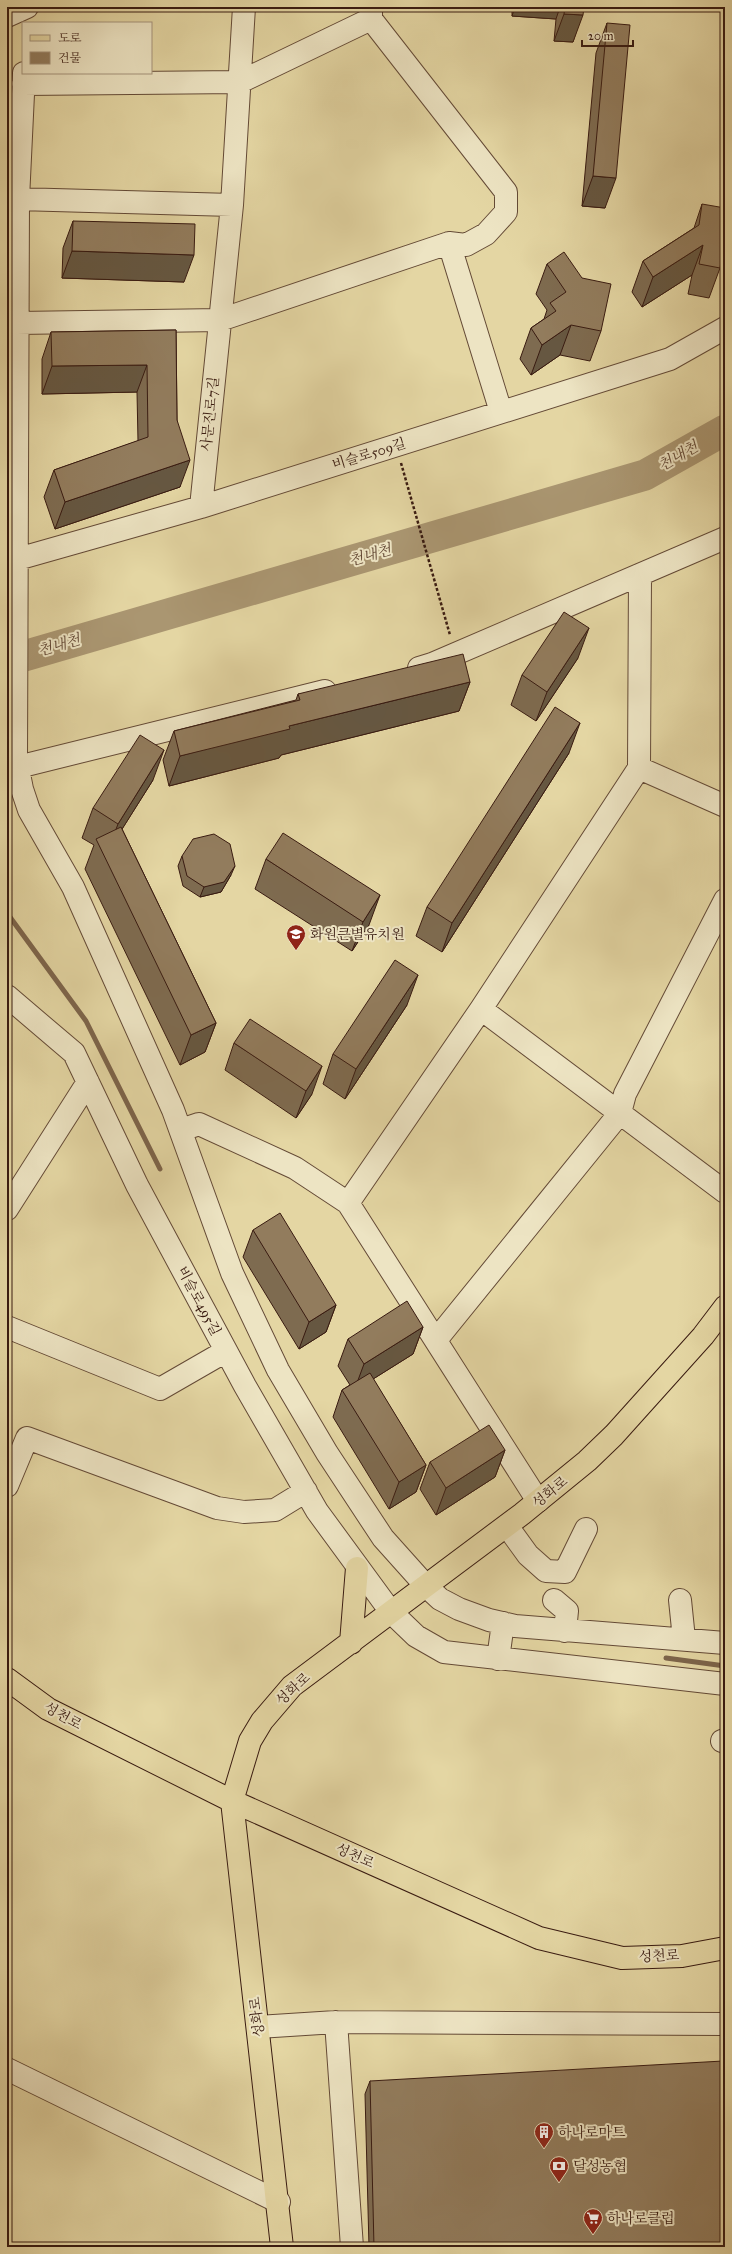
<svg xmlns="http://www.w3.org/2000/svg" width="732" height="2254" font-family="'IM FELL Great Primer','Noto Serif KR',serif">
  <rect width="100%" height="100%" fill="#e4d6a3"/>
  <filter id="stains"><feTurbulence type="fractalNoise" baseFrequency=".005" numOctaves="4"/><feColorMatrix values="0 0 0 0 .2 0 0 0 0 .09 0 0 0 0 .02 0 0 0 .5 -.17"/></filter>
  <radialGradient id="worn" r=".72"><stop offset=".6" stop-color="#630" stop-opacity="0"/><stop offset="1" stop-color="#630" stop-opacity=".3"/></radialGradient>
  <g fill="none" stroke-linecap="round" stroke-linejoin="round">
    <path stroke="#7d654b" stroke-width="5" d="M7 913 86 1021 160 1169
      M666 1658 725 1666"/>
    <path stroke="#aa9671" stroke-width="31" d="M7 661 645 475 725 430"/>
    <defs>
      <path id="minor" d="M7 16 27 7
        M24 73 18 199 16 759 22 789 29 810 73 887 173 1110 232 1273 278 1370 327 1453 383 1538 426 1586 440 1599 459 1609 489 1620 515 1626 725 1643
        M23 84 240 82 371 19
        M18 199 232 205 201 507
        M232 205 244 7
        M449 243 501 412
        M8 314 18 323 220 320 449 243 466 245 486 234 506 212V192L371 19V7
        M7 562 201 507 670 359 725 328
        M419 668 432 664 725 538
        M18 767 325 691
        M639 768 725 806
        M7 996 74 1053 137 1185 245 1386 317 1511 391 1612 416 1636 444 1652 725 1684
        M481 1009 725 1192
        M181 1130 199 1124 295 1168 348 1203 538 1501
        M348 1203 481 1009 639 768 640 575
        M7 1209 88 1082
        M7 1327 160 1389 226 1351
        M436 1340 620 1113 625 1094 725 900
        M7 1486 27 1438 217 1508 244 1512 275 1510 306 1491
        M507 1526 528 1555 546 1571 565 1572 586 1529
        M554 1600 567 1611 565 1631
        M680 1600 684 1639
        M498 1659 503 1623
        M722 1741 725 1740
        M336 2022 352 2247
        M258 2027 336 2022 725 2024
        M7 2069 279 2202"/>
      <path id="major" d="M351 1643 357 1568
        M7 1679 48 1709 232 1801 539 1938 622 1958 682 1956 725 1948
        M282 2247 232 1801 250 1741 262 1721 292 1686 522 1514 587 1461 614 1435 703 1336 725 1307"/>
    </defs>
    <use href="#minor" stroke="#644a36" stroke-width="24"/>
    <use href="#major" stroke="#391b11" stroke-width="24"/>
    <path stroke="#391b11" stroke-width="2.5" stroke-dasharray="3 2" stroke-linecap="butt" d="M401 463 450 635"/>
    <use href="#minor" stroke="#ede4c3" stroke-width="22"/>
    <use href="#major" stroke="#e4d6a3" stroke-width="22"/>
  </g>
  <path fill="#7e6b50" stroke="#391b11" d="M512 7H584L573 42 554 41 556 19 512 16Z
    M607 23 605 208 582 206 596 53Z
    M702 204 720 268 709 298 688 294 692 275 642 307 632 292 643 261 694 228Z
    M73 221 184 282 62 278 63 248Z
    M547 264 601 331 590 361 560 355 531 375 520 359 531 328 544 319 547 310 536 294Z
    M176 330 177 420 180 487 55 529 44 497 54 470 138 441 137 392 42 394V359L51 332Z
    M578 658 536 721 511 705 522 675Z
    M470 682 459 711 281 755 279 758 169 786 163 760 174 731 296 700 298 694Z
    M569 753 442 952 416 936 427 907Z
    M153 780 122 829 216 1023 205 1052 180 1065 85 869 94 845 82 838 93 808Z
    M182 856 231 875 221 892 200 897 183 886 178 866Z
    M266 859 369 925 352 951 255 889Z
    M407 1005 345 1099 323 1084 333 1054Z
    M234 1043 312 1094 296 1118 225 1070Z
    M253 1230 336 1305 326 1332 299 1349 243 1257Z
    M423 1327 413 1354 373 1379 426 1465 416 1492 389 1509 333 1417 342 1390 350 1385 338 1366 348 1339Z
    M505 1450 495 1477 436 1515 420 1489 430 1462Z
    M370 2081 725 2247H369L365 2094Z"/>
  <path fill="#665741" stroke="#391b11" d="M515 7H560L556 19 512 16Z
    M564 14 583 15 573 42 554 41Z
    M593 176 616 178 605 208 582 206Z
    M703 245 692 275 642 307 653 277Z
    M72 251 194 255 184 282 62 278Z
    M571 325 560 355 531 375 542 345Z
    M147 365 137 392 42 394 52 366Z
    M190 460 180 487 55 529 65 502Z
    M589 628 578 658 536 721 547 692Z
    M470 682 459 711 281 755 279 758 169 786 180 756 289 726Z
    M580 723 569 753 442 952 452 923Z
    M164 750 153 780 107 853 118 824Z
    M235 866 231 875 221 892 200 897 204 887Z
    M380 895 369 925 352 951 363 922Z
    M418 975 407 1005 345 1099 356 1069Z
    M216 1023 205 1052 180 1065 191 1035Z
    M322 1066 312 1094 296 1118 306 1091Z
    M336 1305 326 1332 299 1349 309 1322Z
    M423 1327 413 1354 354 1391 364 1364Z
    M505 1450 495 1477 436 1515 446 1488Z
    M426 1465 416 1492 389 1509 399 1482Z"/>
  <path fill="#927c5d" stroke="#391b11" d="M565 7H584L583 15 564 14Z
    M607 23 630 25 616 178 593 176Z
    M702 204 725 208V237L720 268 699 264 703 245 653 277 643 261 699 225Z
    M73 221 195 224 194 255 72 251Z
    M564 252 582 278 611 284 601 331 571 325 542 345 531 328 556 311 550 303 566 292 547 264Z
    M176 330 177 420 190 460 65 502 54 470 148 437 147 365 52 366 51 332Z
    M564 612 589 628 547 692 522 675Z
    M463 654 470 682 289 726 290 729 180 756 174 731 300 700 298 694Z
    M555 707 580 723 452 923 427 907Z
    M140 735 164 750 118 824 93 808Z
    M121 827 216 1023 191 1035 96 839Z
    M283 833 380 895 363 922 266 859Z
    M214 834 230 844 235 866 224 882 204 887 187 876 182 856 193 839Z
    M395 960 418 975 356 1069 333 1054Z
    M250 1019 322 1066 306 1091 234 1043Z
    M280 1213 336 1305 309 1322 253 1230Z
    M407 1301 423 1327 364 1364 348 1339Z
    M370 1373 426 1465 399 1482 342 1390Z
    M489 1425 505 1450 446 1488 430 1462Z
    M723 2061 725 2106V2247H374L370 2081Z"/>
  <defs>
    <symbol id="school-pin" viewBox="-11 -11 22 30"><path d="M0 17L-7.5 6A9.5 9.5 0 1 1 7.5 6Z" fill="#8f2418" stroke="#ede4c3"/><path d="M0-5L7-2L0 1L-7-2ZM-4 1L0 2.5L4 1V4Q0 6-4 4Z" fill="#fff"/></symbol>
    <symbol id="building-pin" viewBox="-11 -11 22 30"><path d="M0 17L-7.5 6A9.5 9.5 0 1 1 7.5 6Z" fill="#8f2418" stroke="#ede4c3"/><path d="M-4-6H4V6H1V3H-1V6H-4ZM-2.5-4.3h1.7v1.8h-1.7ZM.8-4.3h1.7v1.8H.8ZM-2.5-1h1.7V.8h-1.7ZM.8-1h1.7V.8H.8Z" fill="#fff"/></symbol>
    <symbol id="bank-pin" viewBox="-11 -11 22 30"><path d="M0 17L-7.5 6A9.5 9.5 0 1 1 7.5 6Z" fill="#8f2418" stroke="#ede4c3"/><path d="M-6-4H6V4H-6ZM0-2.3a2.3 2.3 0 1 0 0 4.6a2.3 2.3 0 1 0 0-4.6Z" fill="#fff"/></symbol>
    <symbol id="supermarket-pin" viewBox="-11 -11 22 30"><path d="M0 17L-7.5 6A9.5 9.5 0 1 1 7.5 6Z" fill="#8f2418" stroke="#ede4c3"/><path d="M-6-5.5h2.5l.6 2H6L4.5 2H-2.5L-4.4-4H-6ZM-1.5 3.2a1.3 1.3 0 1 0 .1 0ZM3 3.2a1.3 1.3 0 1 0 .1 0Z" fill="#fff"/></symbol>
  </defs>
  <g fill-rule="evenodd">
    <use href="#school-pin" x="285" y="923" width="22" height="30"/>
    <use href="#building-pin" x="533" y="2121" width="22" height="30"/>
    <use href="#bank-pin" x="548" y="2155" width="22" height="30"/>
    <use href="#supermarket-pin" x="582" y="2207" width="22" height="30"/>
  </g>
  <g text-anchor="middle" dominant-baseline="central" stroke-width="4" stroke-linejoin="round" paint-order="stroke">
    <g font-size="14" fill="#391b11" stroke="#ede4c3">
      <text transform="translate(210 414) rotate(-84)">사문진로7길</text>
      <text transform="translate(369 454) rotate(-17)">비슬로509길</text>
      <text transform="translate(199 1301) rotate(62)">비슬로495길</text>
      <text transform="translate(550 1492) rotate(-39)">성화로</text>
      <text transform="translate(293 1689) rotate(-42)">성화로</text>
      <text transform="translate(63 1716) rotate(29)">성천로</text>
      <text transform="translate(355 1856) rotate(24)">성천로</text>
      <text transform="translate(659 1956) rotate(-3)">성천로</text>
      <text transform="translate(257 2017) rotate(-97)">성화로</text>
    </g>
    <g font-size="14" fill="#391b11" stroke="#ede4c3" text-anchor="start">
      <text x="310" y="934">화원큰별유치원</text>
      <text x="558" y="2132">하나로마트</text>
      <text x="573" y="2166">달성농협</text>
      <text x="607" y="2218">하나로클럽</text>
    </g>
    <g font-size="15" font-style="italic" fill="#614633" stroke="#ede4c3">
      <text transform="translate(678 456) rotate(-30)">천내천</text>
      <text transform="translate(370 555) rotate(-16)">천내천</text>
      <text transform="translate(59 645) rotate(-16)">천내천</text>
    </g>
  </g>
  <rect width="732" height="2254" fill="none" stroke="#e4d6a3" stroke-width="24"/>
  <rect x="8" y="8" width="716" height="2238" fill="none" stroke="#391b11" stroke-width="2"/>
  <rect x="12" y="12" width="708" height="2230" fill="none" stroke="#391b11"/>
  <rect x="22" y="22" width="130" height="52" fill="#ede4c3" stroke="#a5947c"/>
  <rect x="30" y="35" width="20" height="6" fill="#e4d6a3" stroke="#a5947c"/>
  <text x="58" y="42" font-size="12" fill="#391b11">도로</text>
  <rect x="30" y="52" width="20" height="12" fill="#927c5d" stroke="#a5947c"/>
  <text x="58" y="62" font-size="12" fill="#391b11">건물</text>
  <path d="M582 40v6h51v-6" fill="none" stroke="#391b11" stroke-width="2"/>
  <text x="588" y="40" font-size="12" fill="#391b11" stroke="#ede4c3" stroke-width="3" paint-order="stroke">20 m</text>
  <rect width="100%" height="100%" filter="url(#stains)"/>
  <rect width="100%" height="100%" fill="url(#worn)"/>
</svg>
